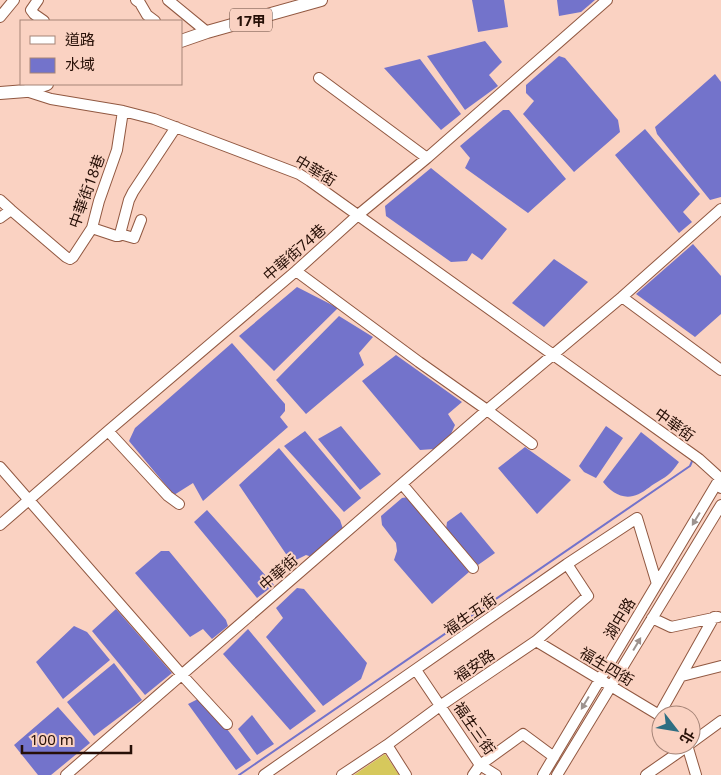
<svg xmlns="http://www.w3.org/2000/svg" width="721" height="775" font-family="'Noto Sans','Noto Sans TC',sans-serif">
  <rect width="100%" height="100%" fill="#fad2c2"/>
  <path fill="#d6c85c" d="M385 754 399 775H354Z"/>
  <path fill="#7373cb" d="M472 0H504L508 27 478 32Z
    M557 0H595L581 12 559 16Z
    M485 41 502 62 489 75 498 86 465 110 427 56Z
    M559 56 565 58 618 120 620 132 574 172 523 114 534 101 526 93V85Z
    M420 59 461 114 441 130 384 68Z
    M715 74 721 82V197L710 200 657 134 655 127Z
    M503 110H509L566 179 528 213 465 168 470 158 460 146Z
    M645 129 700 194 683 212 692 222 679 233 615 155Z
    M431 168 507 229 482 260 472 253 467 261 451 262 386 216 385 206Z
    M693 244 721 276V314L695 337 636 294Z
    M554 259 588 282 544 327 512 303Z
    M297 287 338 308 274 371 239 336Z
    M339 316 373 337 359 353 364 365 306 414 276 380Z
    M232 343 285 404V411L280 417 288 427 203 501 193 483 174 495 129 441 135 428Z
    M396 355 462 402 448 414 455 425 451 434 434 449 420 450 362 381Z
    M341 426 381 474 360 490 318 439Z
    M606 426 623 438 596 478 584 472 579 466Z
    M305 431 361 498 344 512 284 446Z
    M641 432 679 462C671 474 666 477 654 484 648 488 640 495 633 496 621 499 610 491 603 482Z
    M525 447 571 480 537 514 498 468Z
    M279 448 340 520 343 529 312 557 306 555 294 561 286 554 239 485Z
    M408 497 469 572 432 604 394 560 397 551 396 543 382 525 381 516 402 498Z
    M207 510 274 585 257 598 194 522Z
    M461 512 495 553 478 565 446 529 447 522Z
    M161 551H169L226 620 228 626 212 639 203 629 190 637 135 573Z
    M297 588 304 589 367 663 361 679 323 706 266 637 283 618 276 608Z
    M116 609 172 673 145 695 92 631Z
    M74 626 87 632 110 660 63 699 36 662Z
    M248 629 316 711 290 730 223 654Z
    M114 663 142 700 94 736 67 702Z
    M202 697 251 760 236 770 188 704Z
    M58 707 90 743 51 775H38L14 745Z
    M252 715 274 744 257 755 238 729Z"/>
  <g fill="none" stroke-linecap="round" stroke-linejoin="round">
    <path stroke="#7373cb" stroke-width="2" d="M239 775 690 466 693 459"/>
    <defs>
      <path id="minor" d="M38 0 31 10 34 14 44 21
        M136 0 140 3 147 15 155 21
        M168 0 207 32
        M0 17 14 0
        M319 78 427 158
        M26 91 51 99 123 111 154 119 299 174 310 181 699 459 720 478 721 488
        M0 200 11 210 66 257 70 259 73 257 92 228 99 201 117 150 123 111
        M0 218 11 210
        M92 228 116 236H119L120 234 134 238 141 220
        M120 234 129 200 133 192 176 127
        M296 271 419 362 487 410 532 444
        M622 297 721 370
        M108 431 168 496 179 504
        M0 467 182 675 227 724
        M402 484 473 568
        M0 525 108 431 296 271 358 215 427 158 607 0
        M652 618 671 627 718 617
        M536 641 659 715 661 719
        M416 670 480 765 496 775
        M682 676 721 666
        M659 715 714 617
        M691 743 721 721
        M387 745 406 775
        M687 745 696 775
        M66 775 487 410 622 297 721 209
        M264 775 567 564 637 518 657 584
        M342 775 387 745 440 706 536 641 588 596 567 564
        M473 775 480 765 523 734 554 757
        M543 775 720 478
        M557 775 721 505
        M646 775 682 750 688 745"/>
      <path id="major" d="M181 41 207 32 321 0
        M0 93 26 91 47 84"/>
    </defs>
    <use href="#minor" stroke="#915841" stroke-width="12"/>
    <use href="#major" stroke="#915841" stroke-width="14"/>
    <use href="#minor" stroke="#fff" stroke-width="10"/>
    <use href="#major" stroke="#fff" stroke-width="12"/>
  </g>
  <defs><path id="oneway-solid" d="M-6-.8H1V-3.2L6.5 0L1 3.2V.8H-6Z" transform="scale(1.25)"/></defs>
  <g fill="#9d938f">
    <use href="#oneway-solid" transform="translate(696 519) rotate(121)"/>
    <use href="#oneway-solid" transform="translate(637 644) rotate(-59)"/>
    <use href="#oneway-solid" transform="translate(585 703) rotate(121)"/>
  </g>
  <g text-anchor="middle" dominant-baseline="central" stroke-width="4" stroke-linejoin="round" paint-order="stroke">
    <rect fill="#fad2c2" stroke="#664a3e" stroke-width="1" x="230" y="8.5" width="42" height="23" rx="4"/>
    <g font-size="14" font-weight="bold" fill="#260f06">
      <text x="251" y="20">17甲</text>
    </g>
    <g font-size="15" fill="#260f06" stroke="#fad2c2">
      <text transform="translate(316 170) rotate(31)">中華街</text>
      <text transform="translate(86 191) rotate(-70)">中華街18巷</text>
      <text transform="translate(294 252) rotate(-41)">中華街74巷</text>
      <text transform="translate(675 424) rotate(36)">中華街</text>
      <text transform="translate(278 572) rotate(-41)">中華街</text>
      <text transform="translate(470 614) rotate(-35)">福生五街</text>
      <text transform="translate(619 618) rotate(-59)">湖中路</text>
      <text transform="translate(474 665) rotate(-34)">福安路</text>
      <text transform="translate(607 666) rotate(31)">福生四街</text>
      <text transform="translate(475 728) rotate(55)">福生三街</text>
    </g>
  </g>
  <rect x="20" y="20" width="162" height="65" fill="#fad2c2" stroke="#a58477"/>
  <rect x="30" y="36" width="25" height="8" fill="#ffffff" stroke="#a58477"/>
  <text x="65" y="45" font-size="15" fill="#260f06">道路</text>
  <rect x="30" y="58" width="25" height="15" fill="#7373cb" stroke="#a58477"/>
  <text x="65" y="70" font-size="15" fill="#260f06">水域</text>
  <g transform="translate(676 730) rotate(121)"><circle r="24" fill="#fad2c2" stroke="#a58477"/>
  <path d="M0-4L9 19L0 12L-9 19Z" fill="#2e6e82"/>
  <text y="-8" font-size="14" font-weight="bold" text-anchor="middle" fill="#260f06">北</text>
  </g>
  <path d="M22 745v8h109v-8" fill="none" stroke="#260f06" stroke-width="2.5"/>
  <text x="30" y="745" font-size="15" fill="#260f06" stroke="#fad2c2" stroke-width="4" paint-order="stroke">100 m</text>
</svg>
